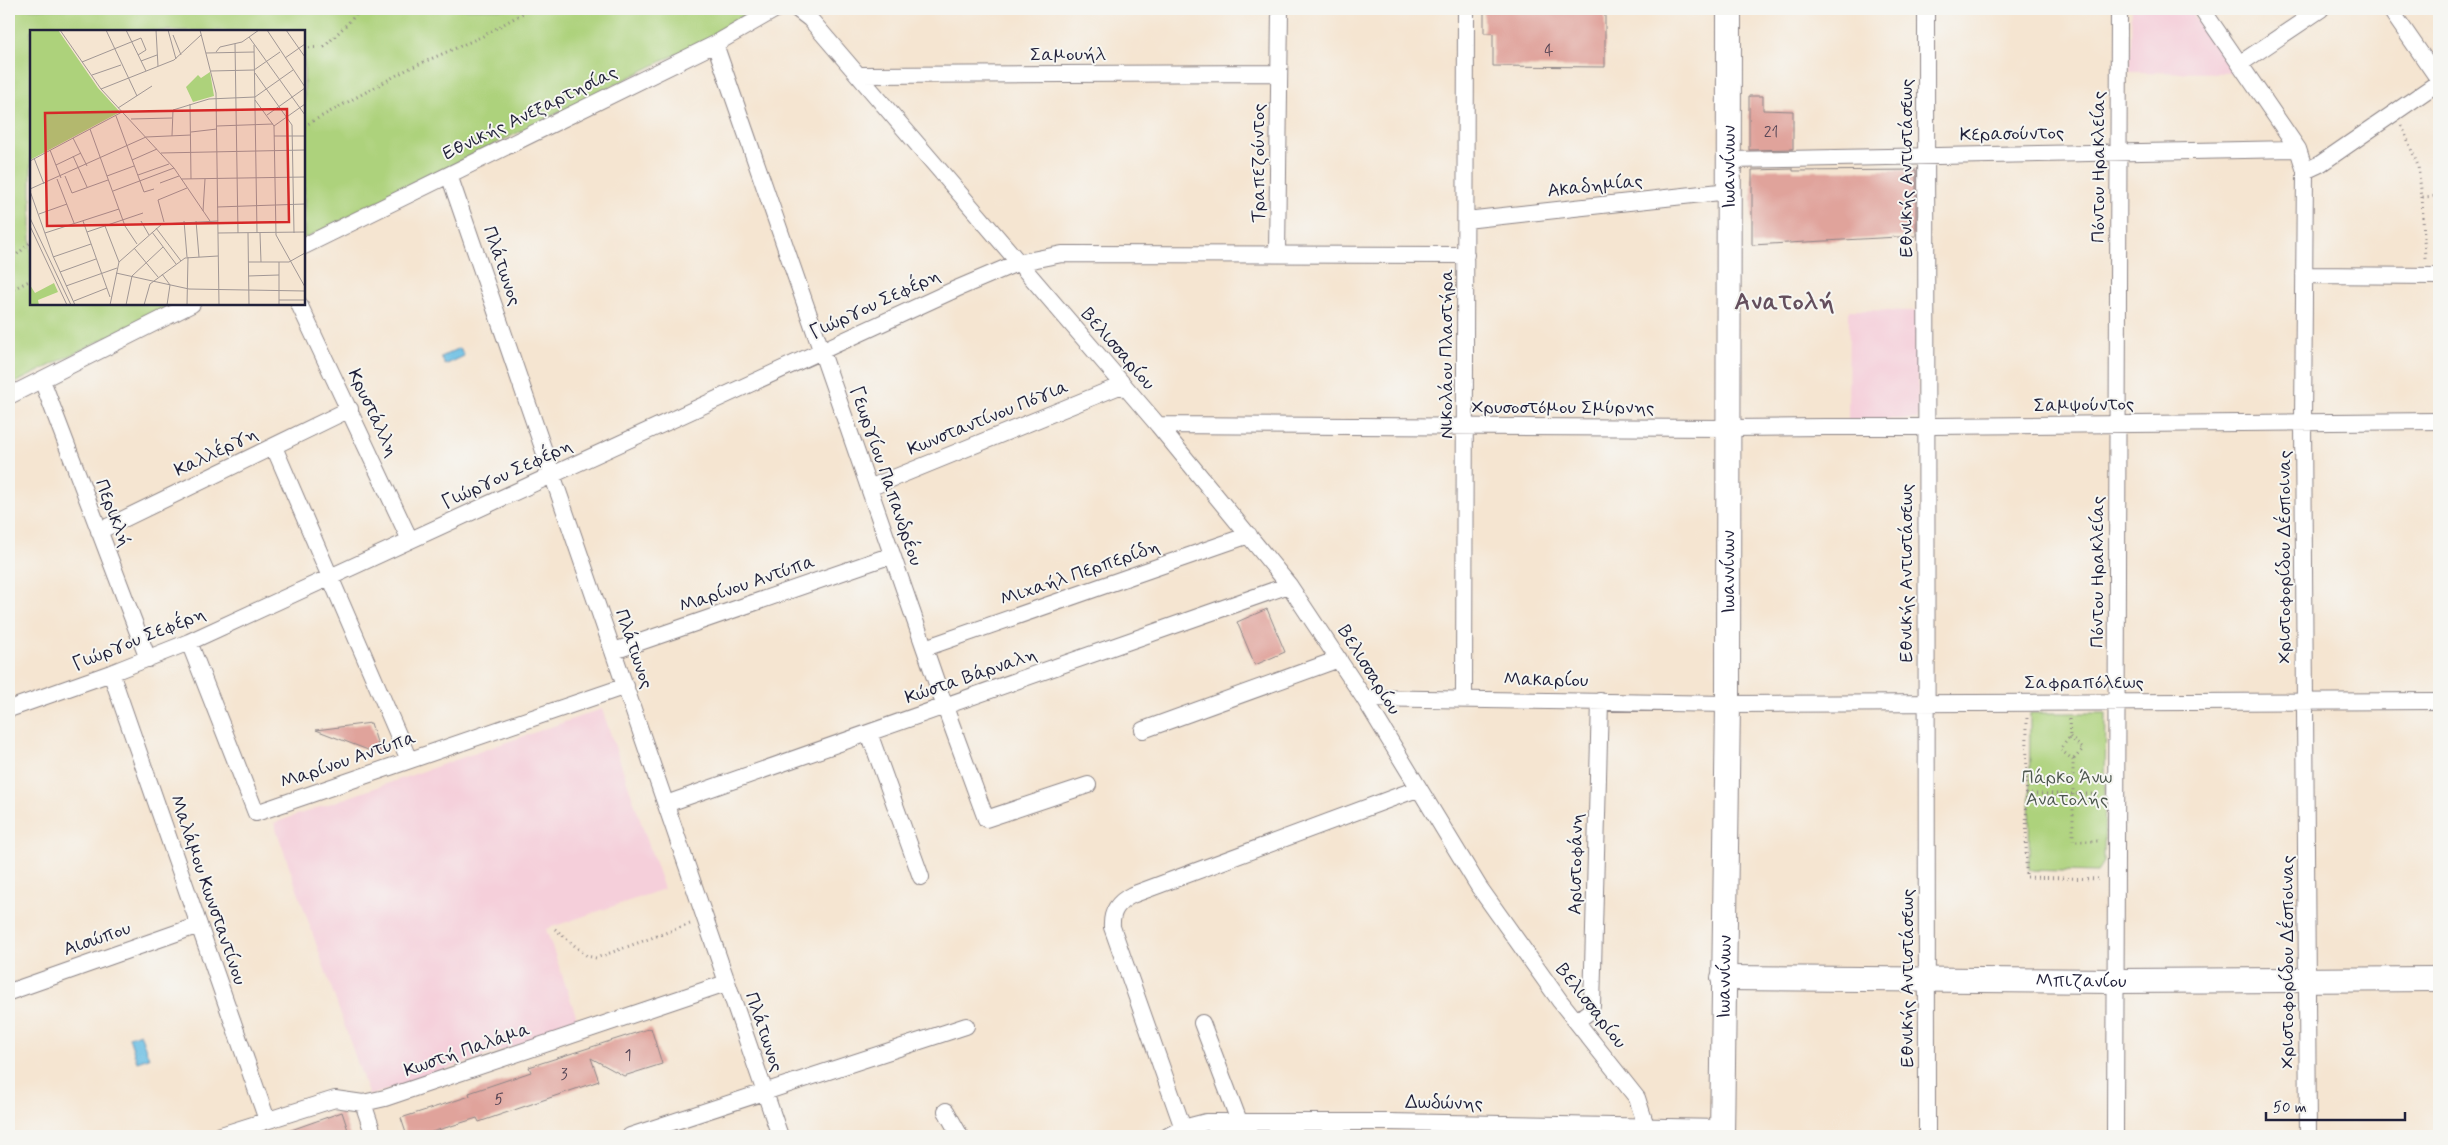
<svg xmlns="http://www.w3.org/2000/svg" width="2448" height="1145" font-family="Mynerve,sans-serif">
  <rect width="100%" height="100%" fill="#f6f6f2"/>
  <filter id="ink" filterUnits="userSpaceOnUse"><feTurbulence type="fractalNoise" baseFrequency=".02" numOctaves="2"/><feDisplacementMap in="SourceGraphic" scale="10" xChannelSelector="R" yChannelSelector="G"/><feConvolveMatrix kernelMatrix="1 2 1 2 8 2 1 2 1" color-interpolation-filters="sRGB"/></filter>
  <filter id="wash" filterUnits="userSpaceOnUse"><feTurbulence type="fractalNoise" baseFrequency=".0096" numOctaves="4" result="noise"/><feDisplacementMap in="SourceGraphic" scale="20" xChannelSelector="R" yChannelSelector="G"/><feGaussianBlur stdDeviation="1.12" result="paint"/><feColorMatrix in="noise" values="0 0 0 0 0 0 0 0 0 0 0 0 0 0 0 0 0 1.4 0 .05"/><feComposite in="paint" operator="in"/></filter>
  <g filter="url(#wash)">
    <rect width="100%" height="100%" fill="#f5e5d1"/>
    <path fill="#f5cfda" d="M2132 9H2189L2233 67 2234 73 2130 72Z
      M1849 310 1919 311 1918 419H1848Z
      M602 709 664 889 546 929 579 1024 369 1096 274 823Z"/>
    <path fill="#add27b" stroke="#687a5b" d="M9 9H752L717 34 304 239V31H31V304H174L9 386Z
      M2030 713H2106L2104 862 2097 872 2029 870Z"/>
    <path fill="#67bde3" stroke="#44708f" d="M460 348 464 356 445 365 441 357Z
      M140 1033 149 1058 137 1062 129 1037Z"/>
    <g id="blocks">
      <path fill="#e0a39b" d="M1484 9H1605V67L1493 66V33H1484Z
        M1749 96H1763V110L1793 111V149L1749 150Z
        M1793 169V171L1916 170V236L1752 245V170Z
        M1267 609 1285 652 1255 665 1237 622Z
        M371 723 381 755 316 730Z
        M651 1028 662 1064 624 1076 591 1058 599 1081 479 1122 477 1118 419 1136H407L401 1118 470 1096 469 1093 531 1072 529 1067Z
        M342 1112 350 1136H280V1134Z"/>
    </g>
  </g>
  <g filter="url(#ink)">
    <use href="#blocks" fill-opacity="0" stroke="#8c8486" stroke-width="1"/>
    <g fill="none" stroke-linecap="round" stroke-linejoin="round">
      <defs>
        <path id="street" d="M797 9 810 19 1158 425 1289 585 1364 698 1479 887 1560 1001 1637 1098 1646 1126
          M1926 9 1927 1136
          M2202 9 2298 149 2305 171 2303 422 2308 1136
          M2390 9 2439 80
          M715 44 945 707 986 819 1088 785
          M2241 63 2321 9
          M858 75 1278 73
          M1728 160 2298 149
          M2305 171 2320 164 2439 82
          M449 175 780 1136
          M1466 220 1729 191
          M304 246 715 44 776 9
          M1277 254 1280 9
          M2304 275 2439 276
          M299 304 410 540
          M42 380 148 659
          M9 396 192 304
          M1158 425 1728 428 2439 421
          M274 447 409 760
          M869 488 1122 385
          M99 531 350 409
          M189 642 256 813 626 686
          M925 648 1249 535
          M614 651 892 555
          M111 673 267 1120
          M1364 698 1728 704 2439 701
          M1464 698 1466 9
          M9 709 111 673 189 642 956 289 1017 263 1062 254 1466 255
          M1143 730 1339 659
          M869 733 921 877
          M666 804 1289 585
          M9 992 199 925
          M1577 1021 1590 1011 1592 1006 1600 701
          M1202 1023 1239 1121
          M363 1103 374 1136
          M946 1111 960 1136
          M1183 1128 1112 927C1111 911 1118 902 1132 895L1417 789
          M218 1136 335 1099 363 1103 385 1098 726 983
          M630 1136 966 1026
          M1168 1136 1183 1128 1206 1122H1387L1722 1128
          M2115 1136 2119 9"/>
        <g id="secondary">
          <path id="s1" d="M1723 978 2116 981 2439 979"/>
          <path id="s2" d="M1722 1136 1728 704 1729 9"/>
        </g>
      </defs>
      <use href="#street" stroke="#8c8486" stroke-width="18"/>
      <use href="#secondary" stroke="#8c8486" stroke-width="26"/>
      <path stroke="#8c8486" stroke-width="3" stroke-dasharray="1 4" stroke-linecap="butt" d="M304 48 324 47 362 9
        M304 126 408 69 483 36 530 9
        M2402 126 2418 166 2422 197 2439 196
        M2422 197 2425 258
        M9 259 13 258 31 242
        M9 291 31 280
        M2027 718 2026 877 2100 879
        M2069 719 2070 737 2060 749 2073 760V841H2101
        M2070 737 2083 749 2073 760
        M2026 794H2101
        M555 929 587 956 596 958 690 924"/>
      <use href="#street" stroke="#fff" stroke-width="16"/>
      <use href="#secondary" stroke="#fff" stroke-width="24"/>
    </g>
  </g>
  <g text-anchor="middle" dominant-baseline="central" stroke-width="4" stroke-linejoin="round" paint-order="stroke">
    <g font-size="16" fill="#524253">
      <text x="1549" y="50">4</text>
      <text x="1771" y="132">21</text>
      <text x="628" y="1055">1</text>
      <text x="564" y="1074">3</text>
      <text x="499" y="1099">5</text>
    </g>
    <g font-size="19" fill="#22223b" stroke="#f6f6f2">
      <text x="1068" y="54">Σαμουήλ</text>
      <text transform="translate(530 113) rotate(-26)">Εθνικής Ανεξαρτησίας</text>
      <text transform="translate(2012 134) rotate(-1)">Κερασούντος</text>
      <text transform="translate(1258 163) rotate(-90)">Τραπεζούντος</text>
      <text transform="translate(2098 167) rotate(-90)">Πόντου Ηρακλείας</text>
      <text stroke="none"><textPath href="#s2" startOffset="969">Ιωαννίνων</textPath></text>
      <text transform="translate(1906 168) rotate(-90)">Εθνικής Αντιστάσεως</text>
      <text transform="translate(1595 186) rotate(-6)">Ακαδημίας</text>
      <text transform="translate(502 266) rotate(71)">Πλάτωνος</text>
      <text transform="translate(875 304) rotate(-25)">Γιώργου Σεφέρη</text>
      <text transform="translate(1118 349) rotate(49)">Βελισσαρίου</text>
      <text transform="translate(1446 354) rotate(-90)">Νικολάου Πλαστήρα</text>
      <text transform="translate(2084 405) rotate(-1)">Σαμψούντος</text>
      <text x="1563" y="407">Χρυσοστόμου Σμύρνης</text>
      <text transform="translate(373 413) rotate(65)">Κρυστάλλη</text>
      <text transform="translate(988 418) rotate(-22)">Κωνσταντίνου Πόγια</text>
      <text transform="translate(216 452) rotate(-26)">Καλλέργη</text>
      <text transform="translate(507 474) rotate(-25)">Γιώργου Σεφέρη</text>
      <text transform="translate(886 476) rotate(71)">Γεωργίου Παπανδρέου</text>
      <text transform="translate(113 513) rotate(69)">Περικλή</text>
      <text transform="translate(2284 557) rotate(-90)">Χριστοφορίδου Δέσποινας</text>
      <text transform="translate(2097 572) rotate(-90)">Πόντου Ηρακλείας</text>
      <text transform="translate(1080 573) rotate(-19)">Μιχαήλ Περπερίδη</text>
      <text stroke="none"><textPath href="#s2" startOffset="564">Ιωαννίνων</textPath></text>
      <text transform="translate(1906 573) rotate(-90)">Εθνικής Αντιστάσεως</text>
      <text transform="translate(747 584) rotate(-19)">Μαρίνου Αντύπα</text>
      <text transform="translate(139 639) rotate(-22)">Γιώργου Σεφέρη</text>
      <text transform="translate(634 649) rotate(71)">Πλάτωνος</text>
      <text transform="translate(1369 670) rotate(58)">Βελισσαρίου</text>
      <text transform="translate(971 676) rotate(-19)">Κώστα Βάρναλη</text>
      <text transform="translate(1546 680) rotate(1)">Μακαρίου</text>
      <text x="2084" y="682">Σαφραπόλεως</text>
      <text transform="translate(348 760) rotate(-19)">Μαρίνου Αντύπα</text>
      <text transform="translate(1576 864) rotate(-89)">Αριστοφάνη</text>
      <text transform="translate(208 890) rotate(71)">Μαλάμου Κωνσταντίνου</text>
      <text transform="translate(97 939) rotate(-19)">Αισώπου</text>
      <text transform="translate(2287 962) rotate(-90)">Χριστοφορίδου Δέσποινας</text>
      <text stroke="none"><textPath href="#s2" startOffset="159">Ιωαννίνων</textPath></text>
      <text transform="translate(1907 978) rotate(-90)">Εθνικής Αντιστάσεως</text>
      <text stroke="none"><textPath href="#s1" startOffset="358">Μπιζανίου</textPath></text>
      <text transform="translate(1591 1006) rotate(52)">Βελισσαρίου</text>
      <text transform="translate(764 1032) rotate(71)">Πλάτωνος</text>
      <text transform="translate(467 1050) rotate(-19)">Κωστή Παλάμα</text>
      <text transform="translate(1444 1103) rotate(1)">Δωδώνης</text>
    </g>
    <g font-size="19" fill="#4c574e" stroke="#f6f6f2">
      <text x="2067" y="777">Πάρκο Άνω<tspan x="2067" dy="22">Ανατολής</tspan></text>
    </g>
    <g font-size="24" font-weight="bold" letter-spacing="1" fill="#644f5d" stroke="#f6f6f2">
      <text x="1785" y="302">Ανατολή</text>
    </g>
  </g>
  <g transform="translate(30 30)">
    <rect width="275" height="275" fill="#f5e5d1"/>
    <path d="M0 0H28L68 58 90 82 0 130ZM180 42 184 66 163 72 156 57 168 45 171 48ZM24 253 28 262 8 270 9 275H0V255L5 263Z" fill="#add27b"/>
    <path fill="none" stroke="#a19795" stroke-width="1" d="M30 0 71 59 144 138 180 191M76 0 107 66M96 0 116 41M126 0 128 36M138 0 146 29M170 0 186 63 189 275M237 0 275 57M256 0 275 27M143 5 151 25M219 7 275 85M205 14 208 203M224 15 227 203M186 22 190 17 212 12 229 0M176 23 224 22M255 28 275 14M111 31 127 25M52 32 111 8 116 20 108 25M181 41 224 40 250 22M225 43 262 95 264 203M62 45 91 35M71 59 144 30 171 5M225 70 244 96 246 205 275 257M160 74 161 149M88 78 122 56M237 85 275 58M86 86 114 162 124 159M101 89 142 88M187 96 243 94M244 96 275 74M60 99 95 196 107 214M161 102 187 99M142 106 143 80 179 69 225 67 263 40M244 106H275M43 108 57 136M20 120 31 148M131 123 275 120M43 126 57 157M4 128 14 154M102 130 127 119M0 131 92 82M26 135 51 123M108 145 139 134M35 146 42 163 78 150M77 146 104 136M27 149 44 193M151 149 275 147M130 153 149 146M0 159 116 107 161 105M0 161 23 226 45 275M83 161 144 138M187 177 275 174M173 181 175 149M9 184 37 174M0 188 41 275M53 191 80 267M111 191 119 205M154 191 157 227M166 191 169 227M134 192 128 170 157 158M0 196 37 275M75 196 89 232M126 198 151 231M57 202 113 183M122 202 146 234M15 203 89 179M188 203 275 202M218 203 219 275M230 203 231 232M104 218 128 247M23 227 61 214M218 232H259L275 223M249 232V275M30 242 66 229M86 243 159 259 275 261M132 244 140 255 137 275M218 246 249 245M36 256 87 238M249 270H275M44 271 77 258M80 275 89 232 132 194 188 191M96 275 102 246 133 217M114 275 120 254 155 228 188 226M157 275 158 227"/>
    <path fill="#d62828" fill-opacity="0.15" stroke="#d62828" stroke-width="2.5" d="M257 79 259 192 17 196 15 83Z"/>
    <rect width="275" height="275" fill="none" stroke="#22223b" stroke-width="2.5"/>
  </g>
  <rect width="2448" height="1145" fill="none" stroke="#f6f6f2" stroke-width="30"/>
  <path d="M2266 1112v8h139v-8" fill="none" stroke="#22223b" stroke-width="2.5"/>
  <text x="2273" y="1112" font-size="15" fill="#22223b" stroke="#f6f6f2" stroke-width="4" paint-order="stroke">50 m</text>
</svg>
